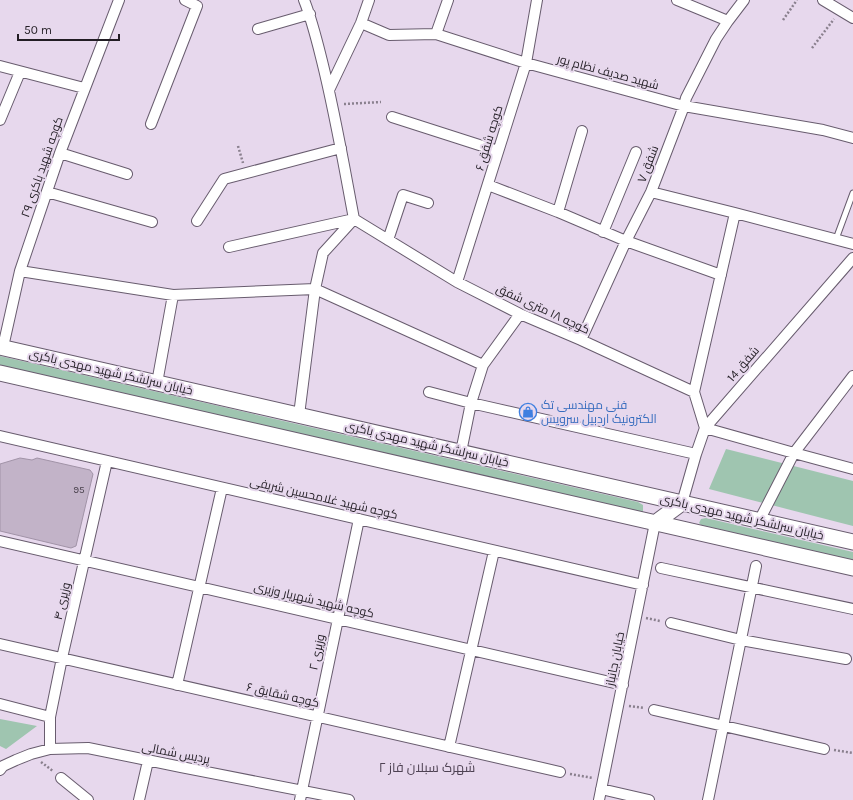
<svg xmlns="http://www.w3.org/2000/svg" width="853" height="800" font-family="Karla,Cairo,sans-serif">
  <rect width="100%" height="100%" fill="#e7d8ed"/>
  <path fill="#9fc5b0" d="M0 356 638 502 643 505V512L0 365Z
    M726 449 853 481V526L709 489Z
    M706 518 853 552V560L701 525 699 523 701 519Z
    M0 719 37 726 6 749 0 746Z"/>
  <path fill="#c2b3c8" stroke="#a193a7" d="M20 458 32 460 37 458 90 470 93 474 76 546 71 548 0 531V464Z"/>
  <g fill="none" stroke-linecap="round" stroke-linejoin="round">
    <defs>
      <path id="lane" d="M836 239 853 193"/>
      <path id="street" d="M304 0C312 20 317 41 322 61 335 113 344 166 354 219
        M677 0 728 21
        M823 0 853 18
        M361 23 389 35 436 34 526 63 684 106 823 130 853 138
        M258 29 310 14
        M436 34 448 0
        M0 66 84 88
        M329 90 361 23 369 0
        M392 117 498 151
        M0 120 20 72
        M151 124 197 6 185 0
        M60 153 127 174
        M488 185 558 212 626 241 721 275
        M47 192 152 222
        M651 192 735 213 853 244
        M558 212 582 131
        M354 219 457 282 520 314 581 340 694 392 705 428 794 453 853 469
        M197 221 224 179 341 148
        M603 232 636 152
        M388 240 403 195 428 203
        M229 247 354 219
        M20 271 173 295 315 289 483 365
        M457 282 526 63 537 0
        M581 340 626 241 651 192 684 106 686 98 716 39 728 21 744 0
        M3 347 20 271 60 153 119 0
        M157 383 173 295
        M429 392 471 403 696 454
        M694 392 735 213
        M299 415 315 289 323 253 354 219
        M0 436 643 585
        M461 452 471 403 483 365 520 314
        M682 503 696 454 705 428 853 258
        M759 521 794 453 853 376
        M0 541 623 685
        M661 568 853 609
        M671 623 741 640 846 659
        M0 644 560 772
        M177 685 222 488
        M0 704 50 717
        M654 710 824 749
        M449 747 494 551
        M50 749V717L62 658 107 461
        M0 770 3 766 16 760 31 754 50 749 88 748 181 767 349 800
        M61 778 88 800
        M601 789 649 800
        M139 800 148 761
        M300 800 359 519
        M599 800 655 523
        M708 800 756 566"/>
      <path id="secondary" d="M0 347 853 542
        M0 373 853 568
        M655 523 682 503"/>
    </defs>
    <use href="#lane" stroke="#685c6e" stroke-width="7"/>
    <use href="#street" stroke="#685c6e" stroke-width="12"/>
    <use href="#secondary" stroke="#685c6e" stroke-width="17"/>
    <path stroke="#8a808e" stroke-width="2.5" stroke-dasharray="2 2" stroke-linecap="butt" d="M783 20 797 0
      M812 48 834 19
      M344 104 381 102
      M238 146 243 163
      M646 618 660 621
      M629 706 644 708
      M834 750 853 753
      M41 762 53 771
      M570 774 593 778"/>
    <use href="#lane" stroke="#fff" stroke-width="5"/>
    <use href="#street" stroke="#fff" stroke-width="10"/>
    <use href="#secondary" stroke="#fff" stroke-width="15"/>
  </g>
  <defs>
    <symbol id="shop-ring" viewBox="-11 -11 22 22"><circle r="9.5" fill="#e7d8ed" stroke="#3f7fe0" stroke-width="1.5"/><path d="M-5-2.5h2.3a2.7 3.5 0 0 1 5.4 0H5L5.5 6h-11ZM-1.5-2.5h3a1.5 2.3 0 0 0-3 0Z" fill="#3f7fe0"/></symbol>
  </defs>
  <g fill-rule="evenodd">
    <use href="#shop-ring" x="518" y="402" width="20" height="20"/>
  </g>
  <g text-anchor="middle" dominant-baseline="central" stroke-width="4" stroke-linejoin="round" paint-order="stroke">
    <g font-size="10" fill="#4a424d">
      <text x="79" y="490">95</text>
    </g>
    <g font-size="12" fill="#221d24" stroke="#e7d8ed">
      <text transform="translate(608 72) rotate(15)">شهید صدیف نظام پور</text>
      <text transform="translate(489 138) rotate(-73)">کوچه شفق ۶</text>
      <text transform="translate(648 164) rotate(-69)">شفق ۷</text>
      <text transform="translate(42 167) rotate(-71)">کوچه شهید باکری ۲۹</text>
      <text transform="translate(543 309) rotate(25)">کوچه ۱۸ متری شفق</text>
      <text transform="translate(743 364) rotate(-49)">شفق 14</text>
      <text transform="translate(111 372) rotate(13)">خیابان سرلشکر شهید مهدی باکری</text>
      <text transform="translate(427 444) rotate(13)">خیابان سرلشکر شهید مهدی باکری</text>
      <text transform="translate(324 498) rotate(13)">کوچه شهید غلامحسین شریفی</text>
      <text transform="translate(742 517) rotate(13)">خیابان سرلشکر شهید مهدی باکری</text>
      <text transform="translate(314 600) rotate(13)">کوچه شهید شهریار وزیری</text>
      <text transform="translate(62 601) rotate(-77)">وزیری ۴</text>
      <text transform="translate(317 652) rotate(-78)">وزیری ۲</text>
      <text transform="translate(615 659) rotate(-79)">خیابان جانباز</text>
      <text transform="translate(283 695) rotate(13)">کوچه شقایق ۶</text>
      <text transform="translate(176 753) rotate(11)">پردیس شمالی</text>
    </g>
    <g font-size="12" fill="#366cbe" stroke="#e7d8ed" text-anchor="start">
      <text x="541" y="405">فنی مهندسی تک<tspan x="541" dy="14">الکترونیک اردبیل سرویس</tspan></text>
    </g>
    <g font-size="13" fill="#4e4253" stroke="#e7d8ed">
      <text x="427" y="767">شهرک سبلان فاز ۲</text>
    </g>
  </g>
  <path d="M18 34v6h101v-6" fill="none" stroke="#221d24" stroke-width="2"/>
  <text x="24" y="34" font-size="12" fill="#221d24" stroke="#e7d8ed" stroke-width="3" paint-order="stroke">50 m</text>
</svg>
